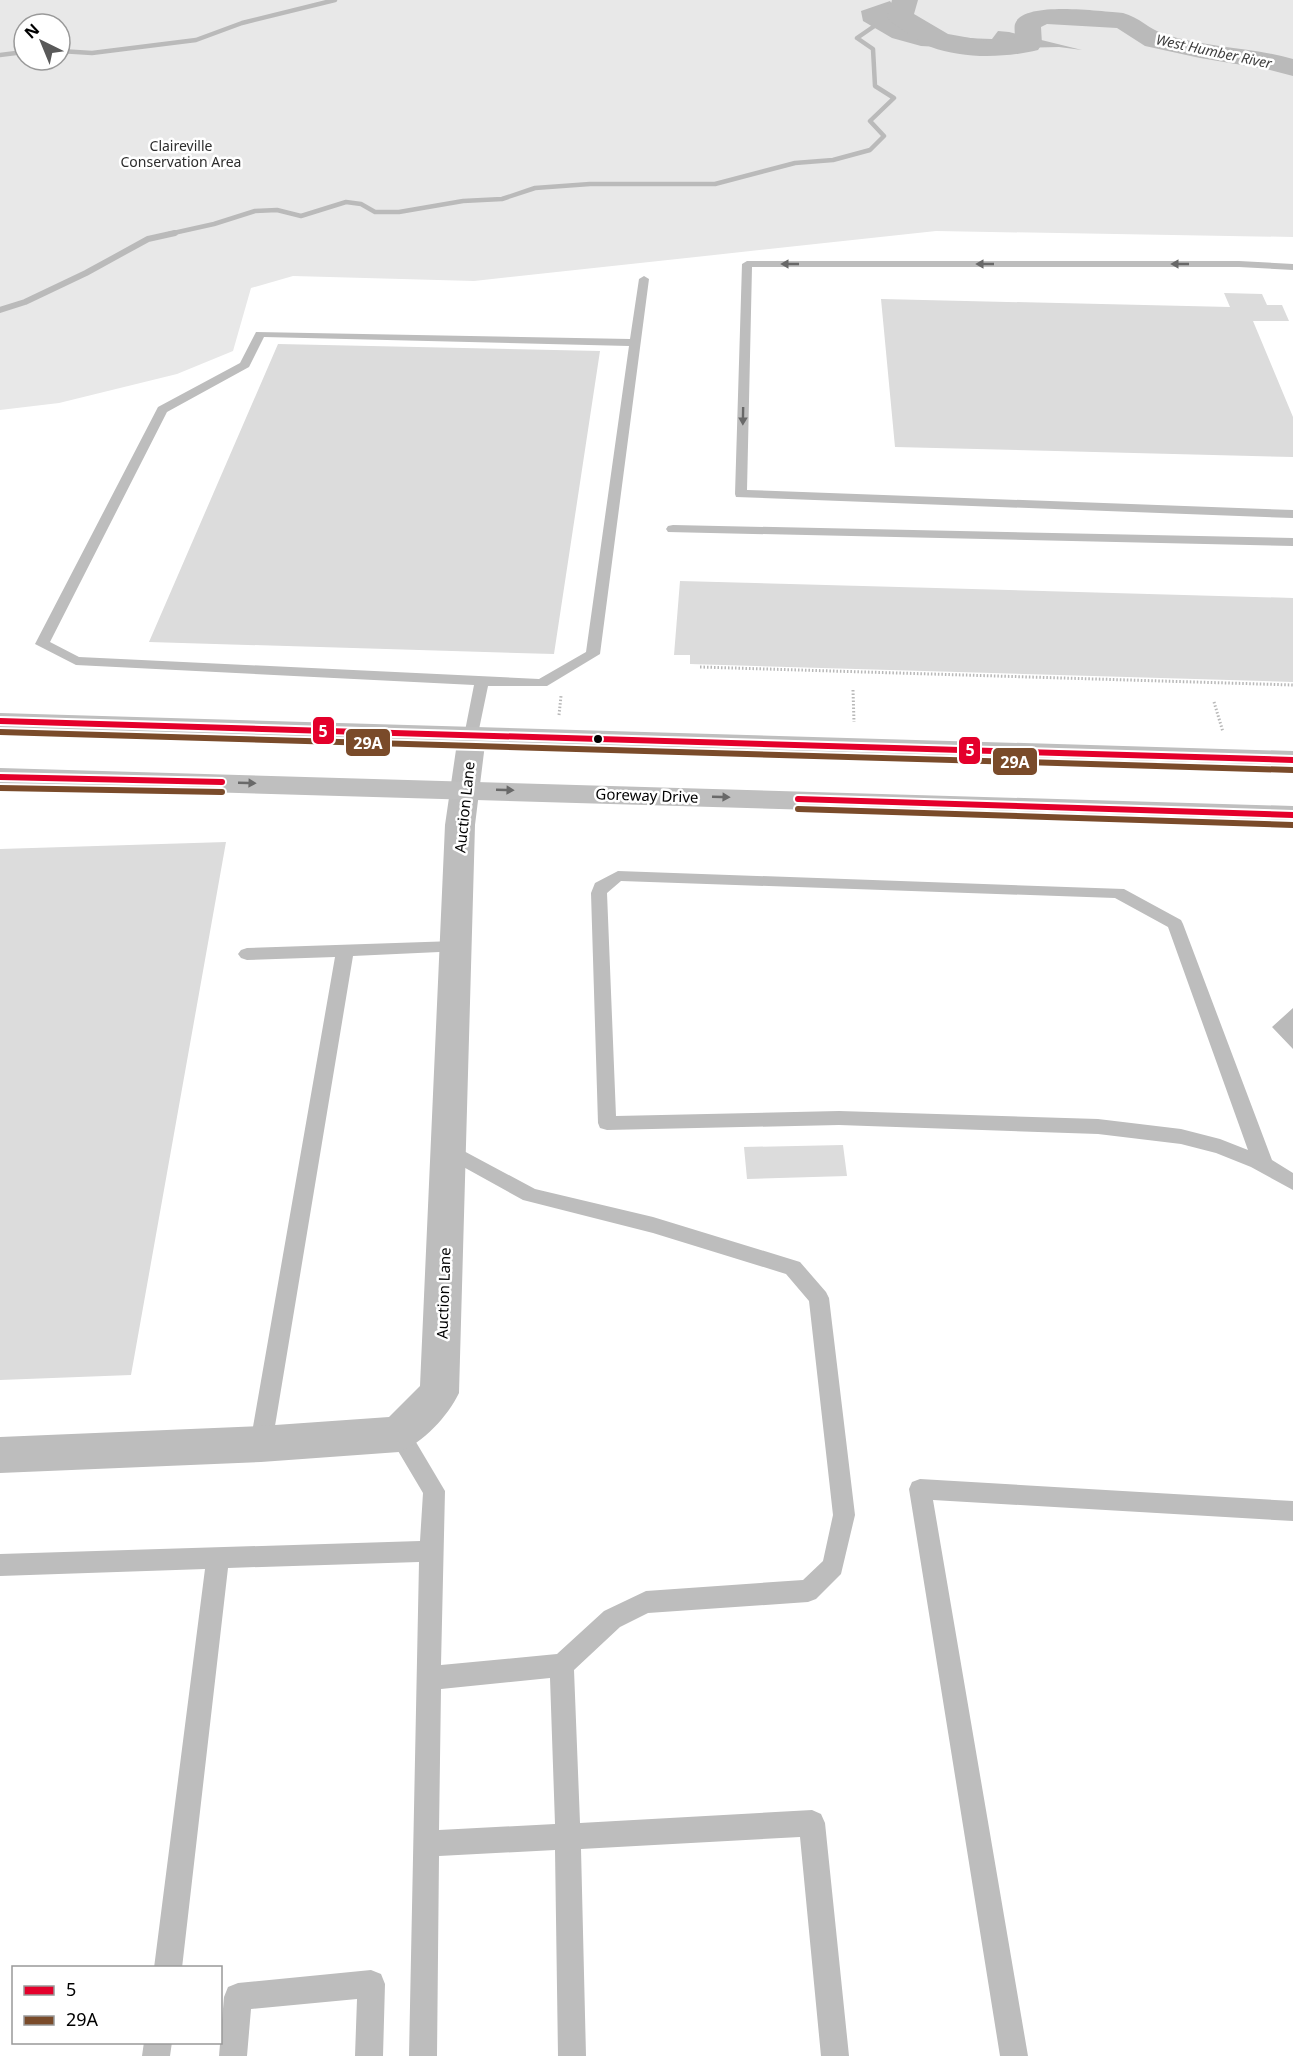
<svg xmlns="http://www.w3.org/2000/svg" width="1293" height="2056" font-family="'Noto Sans',sans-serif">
  <rect width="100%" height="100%" fill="#fff"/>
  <path fill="#e8e8e8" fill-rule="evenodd" d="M0 0H1293V237L936 231 474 281 293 276 251 288 233 351 177 374 59 403 0 410ZM24 24H60V60H24Z"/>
  <path fill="#bababa" d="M890 1C910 36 955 38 992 39L998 31 1009 32 1082 50 1059 47 978 49 921 46 892 38 863 21 861 11Z
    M1293 1008V1049L1272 1027Z"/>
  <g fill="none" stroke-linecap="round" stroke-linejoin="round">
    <path stroke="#bababa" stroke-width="4.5" d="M60 51 92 53 196 40 242 23 335 0
      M0 55 24 52
      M169 234 214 224 255 211 277 210 301 216 346 202 361 204 375 212H399L463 201 502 199 535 188 590 184H715L795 163 833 160 870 150 884 136 870 121 894 98 875 86 873 49 857 38 873 27"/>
    <path stroke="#bababa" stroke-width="6" d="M0 310 25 302 86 273 148 239 175 233"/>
    <path fill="#bababa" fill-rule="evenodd" d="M892 0H918L914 14 948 34 987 41 1015 38C1015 34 1014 27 1015 24 1023 0 1102 12 1123 13 1139 17 1150 30 1164 34 1206 48 1251 47 1293 59V76L1266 69 1200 58 1145 46 1117 28 1047 24 1041 27 1042 44 1038 50C1006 58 963 59 931 47 917 41 904 30 891 22L887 17Z"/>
  </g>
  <path fill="#dcdcdc" d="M1224 293 1262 294 1267 305H1282L1289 321H1253L1293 417V457L895 447 881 299 1230 307Z
    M278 344 600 351 554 654 149 642Z
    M680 581 1293 598V682L690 664V655H674Z
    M226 842 131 1375 0 1380V849Z
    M843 1145 847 1176 747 1179 744 1147Z"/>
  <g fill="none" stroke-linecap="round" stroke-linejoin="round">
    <path stroke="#b8b8b8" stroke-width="3" stroke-dasharray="1.5 2" stroke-linecap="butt" d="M700 667 1293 685
      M853 690 854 722
      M1214 702 1223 732
      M559 715 561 696"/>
    <path fill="#bdbdbd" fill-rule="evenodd" d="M747 261H1239L1293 264V270L1239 267H752L747 490 1293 510V518L736 497 735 494 742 264Z
      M644 276 649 279 600 654 547 686H488L477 739H467L464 736 474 685 76 665 35 644 158 407 240 363 256 332 630 339 639 279ZM264 337 629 346 586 652 539 679 79 657 50 642 167 412 249 367Z
      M673 525 1293 538V546L668 532 666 529 668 526Z
      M618 871 1124 889 1181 920 1183 924 1272 1160 1293 1173V1190L1251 1167 1216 1153 1181 1144 1098 1134 839 1125 607 1130 600 1128 598 1123 591 893 595 883ZM621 881 1115 898 1168 927 1248 1150 1220 1139 1181 1129 1098 1119 839 1111 616 1116 607 893Z
      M455 941 461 943 464 947 461 951 353 956 272 1444 269 1451 261 1454 253 1451 250 1444 335 957 247 960 241 958 238 954 241 950 247 948Z
      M447 1142 535 1189 653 1217 800 1262 826 1292 829 1298 855 1515 841 1574 816 1599 808 1602 648 1613 620 1627 574 1670 580 1823 812 1810 821 1814 825 1823 849 2056H821L800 1837 581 1849 586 2056H558L555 1850 439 1856 437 2056H409L419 1562 228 1568 182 1968H154L205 1569 0 1576V1554L420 1541 423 1493 388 1434 391 1427 399 1424 407 1427 445 1491 441 1665 557 1654 604 1611 646 1591 803 1580 823 1561 833 1515 809 1301 786 1274 653 1233 523 1200 440 1154 437 1149 440 1144ZM550 1678 555 1824 439 1830 441 1689Z
      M920 1479 1293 1501V1521L933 1500 1028 2056H1000L909 1489 912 1482Z
      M371 1970 381 1974 385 1984 383 2056H355L357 1999 251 2009 247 2056H219L224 1997 228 1987 238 1983Z
      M144 2042H172L170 2056H142Z"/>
    <path fill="#bdbdbd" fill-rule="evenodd" d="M472 728 482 730 486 736 475 825 459 1393C448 1416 423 1443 399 1452L261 1462 0 1473V1437L261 1426 389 1417 420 1386 445 825 458 736 462 730Z"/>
    <path fill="#bfbfbf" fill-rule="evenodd" d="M0 713 1293 751V769L0 729Z
      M0 768 1293 806V824L0 786Z"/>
    <defs>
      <path id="bus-1" d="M0 721 1293 760
        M0 777 222 782
        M798 799 1293 815"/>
      <path id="bus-2" d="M0 732 1293 770
        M0 788 222 792
        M798 809 1293 825"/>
    </defs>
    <use href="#bus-1" stroke="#fff" stroke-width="10"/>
    <use href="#bus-2" stroke="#fff" stroke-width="10"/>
    <use href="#bus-1" stroke="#e4002b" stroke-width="6"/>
    <use href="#bus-2" stroke="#7a4b2a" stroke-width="6"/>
  </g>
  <defs><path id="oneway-solid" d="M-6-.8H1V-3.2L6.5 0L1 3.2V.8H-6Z" transform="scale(1.5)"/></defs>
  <g fill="#686868">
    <use href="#oneway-solid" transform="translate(790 264) rotate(180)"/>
    <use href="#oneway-solid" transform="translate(985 264) rotate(180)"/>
    <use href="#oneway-solid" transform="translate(1180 264) rotate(180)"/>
    <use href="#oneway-solid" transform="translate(743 416) rotate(91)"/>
  </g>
  <g fill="#696969">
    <use href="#oneway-solid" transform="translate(247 783) rotate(2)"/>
    <use href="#oneway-solid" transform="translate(505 790) rotate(2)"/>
    <use href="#oneway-solid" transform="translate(721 797) rotate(2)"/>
  </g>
  <circle fill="#000" stroke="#fff" stroke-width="2" cx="598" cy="739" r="5"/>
  <g text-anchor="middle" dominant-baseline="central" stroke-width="5" stroke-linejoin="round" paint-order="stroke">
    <g font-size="14" font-style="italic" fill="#3e3e3e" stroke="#fff">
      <text transform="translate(1214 51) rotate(12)">West Humber River</text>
    </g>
    <g font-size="14" fill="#2d2d2d" stroke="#fff">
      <text x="181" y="145">Claireville<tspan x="181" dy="16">Conservation Area</tspan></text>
    </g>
    <g font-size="15" fill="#000" stroke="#fff">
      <text transform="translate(647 795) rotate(2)">Goreway Drive</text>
      <text transform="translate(464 807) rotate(-84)">Auction Lane</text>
      <text transform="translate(443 1293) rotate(-88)">Auction Lane</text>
    </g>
  </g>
  <g stroke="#fff" stroke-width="2">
    <rect x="312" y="716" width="23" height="29" rx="6" fill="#e4002b"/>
    <rect x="345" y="728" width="46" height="29" rx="6" fill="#7a4b2a"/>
    <rect x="958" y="736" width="23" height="29" rx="6" fill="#e4002b"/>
    <rect x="992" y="747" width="46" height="29" rx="6" fill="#7a4b2a"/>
  </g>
  <g font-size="16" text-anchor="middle" font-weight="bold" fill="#fff">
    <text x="323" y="737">5</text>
    <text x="368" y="749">29A</text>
    <text x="970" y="756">5</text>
    <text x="1015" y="768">29A</text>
  </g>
  <rect x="12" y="1966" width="210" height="78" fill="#ffffff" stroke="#999999" stroke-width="1.5"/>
  <rect x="24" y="1986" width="30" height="9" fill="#e4002b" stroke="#999999" stroke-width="1.5"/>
  <text x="66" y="1996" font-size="18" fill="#000000">5</text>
  <rect x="24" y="2016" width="30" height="9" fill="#7a4b2a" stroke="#999999" stroke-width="1.5"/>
  <text x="66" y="2026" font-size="18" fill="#000000">29A</text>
  <g transform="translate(42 42) rotate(317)"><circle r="28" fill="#ffffff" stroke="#999999" stroke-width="1.5"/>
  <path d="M0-4.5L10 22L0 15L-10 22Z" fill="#595959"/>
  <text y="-9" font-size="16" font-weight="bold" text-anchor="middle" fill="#000000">N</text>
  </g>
</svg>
